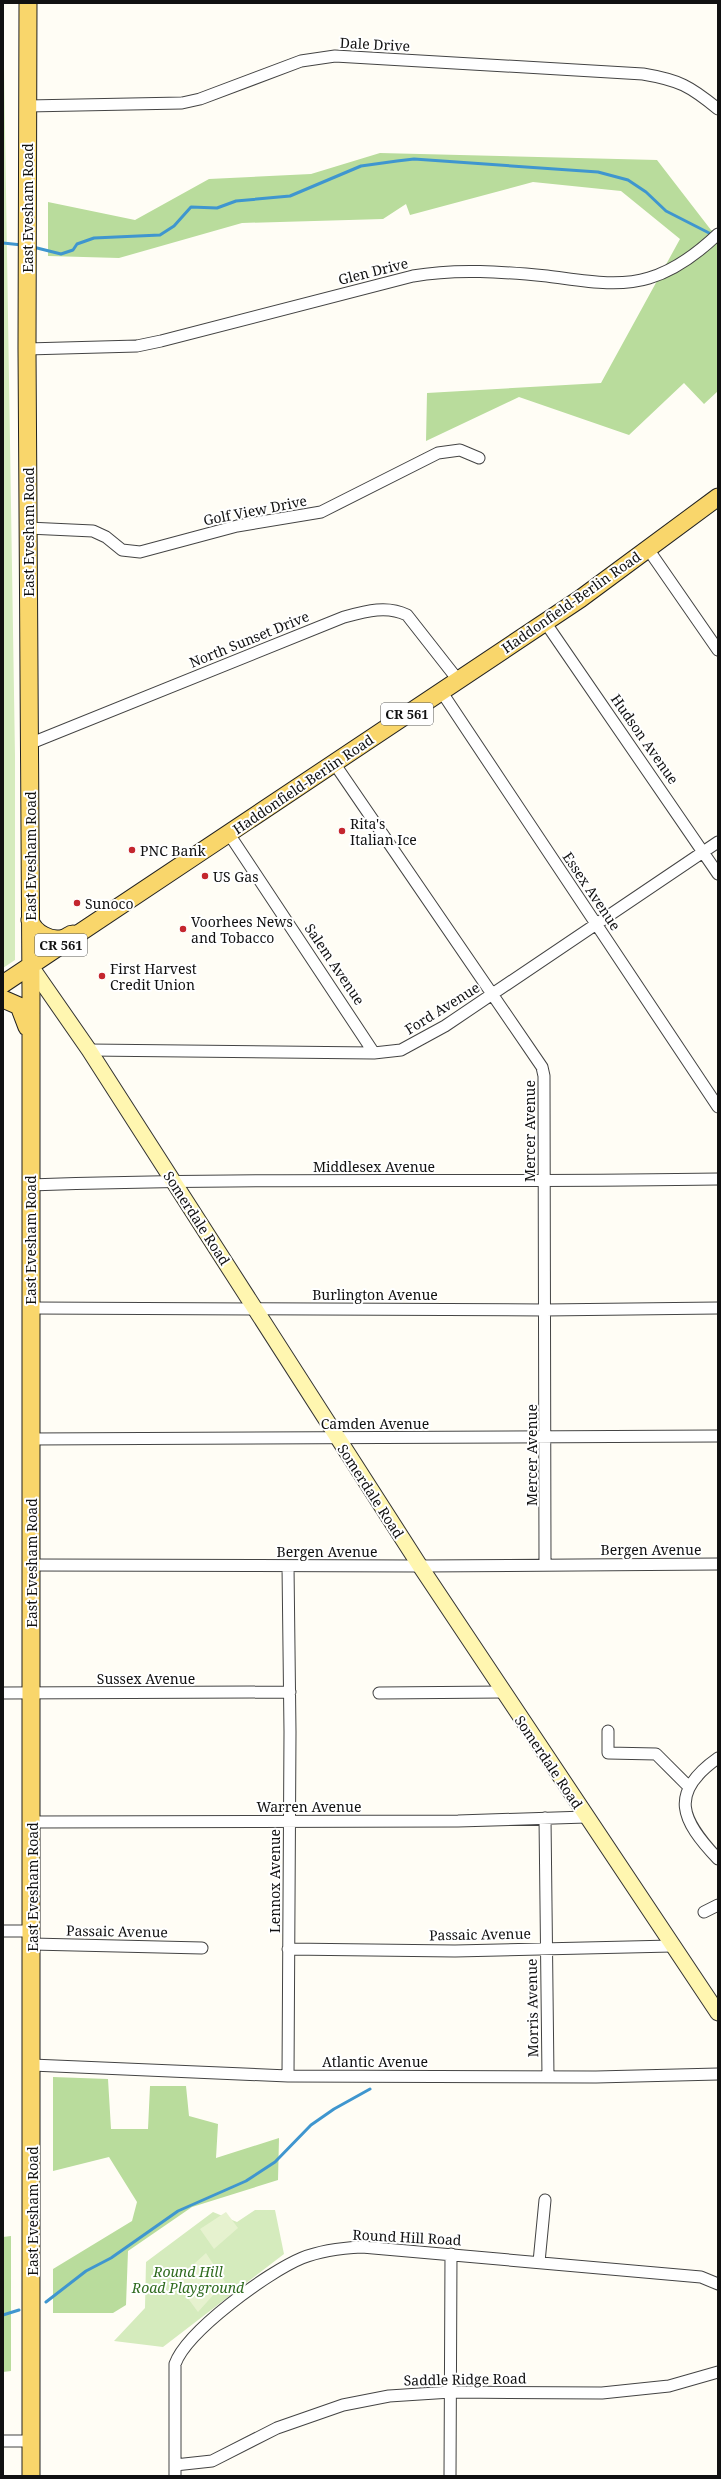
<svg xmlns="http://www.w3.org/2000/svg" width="721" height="2479" font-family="'Noto Serif',serif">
  <rect width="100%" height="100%" fill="#fffdf5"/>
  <path fill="#d5ebbd" d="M3 3 15 756V960L3 968Z
    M255 2210H275L284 2254 163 2347 114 2341 145 2308 146 2262 213 2212 237 2222Z"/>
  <path fill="#b9dc9c" d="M380 153 657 160 711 230 718 232V391L704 404 684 383 629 435 519 397 426 441 427 393 601 383 680 239 621 191 533 182 410 215 406 204 383 219 242 223 119 258 48 256V202L135 220 209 179 311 174Z
    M53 2077 108 2079 111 2129H148L150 2086H186L189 2116 218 2124 216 2158 279 2138 278 2180 192 2207 128 2251 126 2305 113 2313H53V2269L132 2221 137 2202 109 2157 53 2171Z
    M11 2236V2371L3 2372V2237Z"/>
  <path fill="#e6f2cf" d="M226 2212 238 2228 214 2249 200 2229Z
    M206 2253 225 2282 198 2312 175 2281Z"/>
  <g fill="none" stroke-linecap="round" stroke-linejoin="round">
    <path stroke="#3f96cf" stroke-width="3" d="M3 243 22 245
      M33 247 61 254 73 250 77 244 94 238 160 235 174 226 191 207 217 208 236 201 290 196 361 166 397 161 414 159 598 172 628 180 646 192 666 211 713 235
      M46 2302 86 2271 111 2258 178 2211 246 2181 275 2162 311 2125 334 2109 370 2089
      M3 2315 19 2310"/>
    <defs>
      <path id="minor" d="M27 106 182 103 200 99 301 61 335 56 643 74C679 80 690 86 718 109
        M27 349 137 346 161 341 413 276C457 268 503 272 547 276 580 280 617 288 649 278 676 270 698 253 718 234
        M28 528 93 531 106 537 122 550 140 552 237 526 321 512 438 453 460 450 479 458
        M648 549 718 650
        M545 622 718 874
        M441 691 718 1107
        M29 744 344 617C366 611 387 605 407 615L458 680
        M334 763 542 1067 544 1076 545 1564
        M229 834 374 1053
        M89 1050 374 1053 401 1050 445 1026 718 842
        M30 1185C259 1177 489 1183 718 1179
        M31 1308 545 1310 718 1308
        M31 1439 718 1436
        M32 1565 420 1566 718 1564
        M288 1566 290 1732 288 2076
        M3 1693 290 1692
        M379 1693 503 1692
        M608 1731V1753L656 1754 688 1786
        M718 1758C668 1793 681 1820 718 1859
        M545 1818 548 2077
        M32 1822 458 1821 586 1817
        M704 1912 718 1905
        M3 1931H32
        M32 1944 202 1948
        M288 1949 455 1951 672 1946
        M32 2065 288 2076 596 2077 718 2074
        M539 2262 545 2200
        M3 2441H31
        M175 2465 212 2461 277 2428 343 2405 389 2396 451 2392 602 2393 669 2386 718 2372
        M175 2476V2364C187 2331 268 2272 302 2258 322 2250 342 2248 362 2247L701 2277 718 2284
        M450 2476 451 2254"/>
      <path id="secondary" d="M30 965 89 1050 420 1566 718 2013"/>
      <path id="primary" d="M28 3 27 349 31 993V2476
        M30 920C34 933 51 942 64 938 68 937 69 934 73 934
        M3 984 580 599 718 497
        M3 999 19 1006 27 1027"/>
    </defs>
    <use href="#minor" stroke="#444" stroke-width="13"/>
    <use href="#secondary" stroke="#333" stroke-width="17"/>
    <use href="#primary" stroke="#222" stroke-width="19"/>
    <use href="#minor" stroke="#fff" stroke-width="11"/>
    <use href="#secondary" stroke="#fff6b0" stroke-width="15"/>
    <use href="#primary" stroke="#f9d66b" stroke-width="17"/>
  </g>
  <g fill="#c4262e" stroke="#fff" stroke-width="1.5">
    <circle cx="342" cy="831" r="4"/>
    <circle cx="132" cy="850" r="4"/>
    <circle cx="205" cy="876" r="4"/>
    <circle cx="77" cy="903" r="4"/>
    <circle cx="183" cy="929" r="4"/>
    <circle cx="102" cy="976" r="4"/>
  </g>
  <g text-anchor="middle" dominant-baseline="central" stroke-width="4" stroke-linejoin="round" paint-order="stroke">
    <g fill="#fff" stroke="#585858" stroke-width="1">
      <rect x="381" y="703" width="52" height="22" rx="3"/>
      <rect x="35" y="934" width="52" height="22" rx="3"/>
    </g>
    <g font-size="13" font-weight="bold" fill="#111">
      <text x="407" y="714">CR 561</text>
      <text x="61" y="945">CR 561</text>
    </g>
    <g font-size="14" fill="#111" stroke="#fff">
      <text transform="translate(375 44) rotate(3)">Dale Drive</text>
      <text transform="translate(27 208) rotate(-90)">East Evesham Road</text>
      <text transform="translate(373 271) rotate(-14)">Glen Drive</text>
      <text transform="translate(255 510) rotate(-11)">Golf View Drive</text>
      <text transform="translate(28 532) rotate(-90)">East Evesham Road</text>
      <text transform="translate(571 602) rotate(-35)">Haddonfield-Berlin Road</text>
      <text transform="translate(249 639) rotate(-22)">North Sunset Drive</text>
      <text transform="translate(645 739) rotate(55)">Hudson Avenue</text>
      <text transform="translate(303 784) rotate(-34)">Haddonfield-Berlin Road</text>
      <text transform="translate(30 856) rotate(-90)">East Evesham Road</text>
      <text transform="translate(592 891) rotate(56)">Essex Avenue</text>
      <text transform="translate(335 964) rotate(56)">Salem Avenue</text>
      <text transform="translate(442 1008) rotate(-32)">Ford Avenue</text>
      <text transform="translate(529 1131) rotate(-90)">Mercer Avenue</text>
      <text x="374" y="1166">Middlesex Avenue</text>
      <text transform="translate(197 1218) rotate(57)">Somerdale Road</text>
      <text transform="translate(30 1240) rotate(-90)">East Evesham Road</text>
      <text x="375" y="1294">Burlington Avenue</text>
      <text x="375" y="1423">Camden Avenue</text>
      <text transform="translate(531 1455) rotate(-90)">Mercer Avenue</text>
      <text transform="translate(371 1491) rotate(57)">Somerdale Road</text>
      <text x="651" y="1549">Bergen Avenue</text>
      <text x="327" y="1551">Bergen Avenue</text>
      <text transform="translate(31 1563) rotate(-90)">East Evesham Road</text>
      <text x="146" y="1678">Sussex Avenue</text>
      <text transform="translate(549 1762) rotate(56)">Somerdale Road</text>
      <text x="309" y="1806">Warren Avenue</text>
      <text transform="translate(274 1881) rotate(-90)">Lennox Avenue</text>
      <text transform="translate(32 1887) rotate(-90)">East Evesham Road</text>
      <text transform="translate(117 1931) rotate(1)">Passaic Avenue</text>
      <text transform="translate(480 1934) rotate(-1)">Passaic Avenue</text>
      <text transform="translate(532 2008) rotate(-91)">Morris Avenue</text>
      <text x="375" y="2061">Atlantic Avenue</text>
      <text transform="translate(32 2211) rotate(-90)">East Evesham Road</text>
      <text transform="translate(407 2237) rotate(3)">Round Hill Road</text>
      <text transform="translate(465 2379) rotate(-1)">Saddle Ridge Road</text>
    </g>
    <g font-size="14" fill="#111" stroke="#fff" text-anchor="start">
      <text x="350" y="823">Rita's<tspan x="350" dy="16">Italian Ice</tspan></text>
      <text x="140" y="850">PNC Bank</text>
      <text x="213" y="876">US Gas</text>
      <text x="85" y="903">Sunoco</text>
      <text x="191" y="921">Voorhees News<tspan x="191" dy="16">and Tobacco</tspan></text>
      <text x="110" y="968">First Harvest<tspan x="110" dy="16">Credit Union</tspan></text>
    </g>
    <g font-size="14" font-style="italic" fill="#2f6b1f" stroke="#fff">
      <text x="188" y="2271">Round Hill<tspan x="188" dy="16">Road Playground</tspan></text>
    </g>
  </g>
  <rect width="721" height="2479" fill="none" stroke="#111111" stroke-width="8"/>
</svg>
